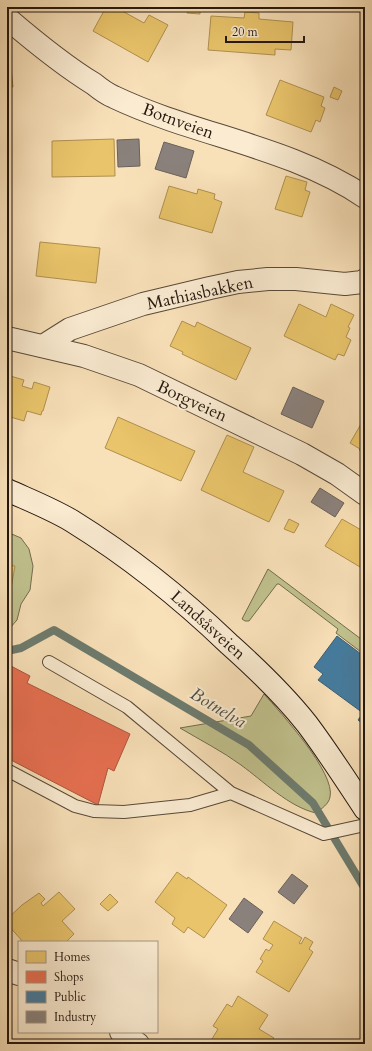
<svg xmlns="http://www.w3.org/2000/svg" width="372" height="1051" font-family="Cardo,serif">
  <rect width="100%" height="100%" fill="#f8e0b8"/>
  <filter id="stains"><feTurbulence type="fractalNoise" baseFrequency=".005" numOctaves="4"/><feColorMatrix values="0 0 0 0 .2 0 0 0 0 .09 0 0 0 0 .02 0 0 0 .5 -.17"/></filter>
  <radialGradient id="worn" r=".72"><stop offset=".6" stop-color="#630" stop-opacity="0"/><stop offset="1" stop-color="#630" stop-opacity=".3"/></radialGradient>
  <path fill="#c0c18d" stroke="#726c4e" d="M7 532 21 538 29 549 33 566 30 590 21 604 17 620 9 629 7 630Z
    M268 569 365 642V655L336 633 338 629 279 584H277L249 621H245L242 619Z
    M264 694C280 712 336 773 330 797 329 804 321 809 316 813 289 807 263 781 241 765 222 751 200 740 180 728L251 716Z"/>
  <path fill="#e9c46a" stroke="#ae904f" d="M106 7H115L144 23 149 15 168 25 148 62 93 31Z
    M187 7H200V14L187 13Z
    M245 12 259 13V19L293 22 291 50 275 49V55L208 50 211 16 244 18Z
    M7 48H9L13 87H7Z
    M280 80 324 97 321 106 325 108 320 122 316 120 311 132 266 115Z
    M334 87 342 91 338 100 330 97Z
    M114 139 115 176 52 177V141Z
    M286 176 307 182 305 190 310 192 302 217 275 209Z
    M169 186 197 194 198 189 215 194 214 199 222 202 212 233 159 218Z
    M40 242 100 248 96 283 36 276Z
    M299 304 326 317 331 304 354 315 348 327 350 328 346 337 351 340 344 356 338 354 335 360 284 336Z
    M182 321 195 327 197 322 251 348 236 380 182 354 183 352 170 346Z
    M7 375 24 380 22 386 32 389 34 382 50 387 43 411H42L41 415 27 411 24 421 7 416Z
    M118 417 195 451 181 481 105 448Z
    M361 424 365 427V454L359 450 360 449 350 443Z
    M227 435 254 447 243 472 284 491 269 522 201 490Z
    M289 519 299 524 294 533 284 529Z
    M342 519 363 531 365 529V570L325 546Z
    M7 565 15 566 9 599H7Z
    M177 872 187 879 188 877 227 905 204 938 188 927 184 933 172 924 175 918 155 902Z
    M59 892 75 909 62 921 74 934 66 942H23L9 926 11 925 7 919 22 905 39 893 45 899 41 903 43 906Z
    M110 894 118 902 108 911 100 904Z
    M274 921 302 938 299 943 301 944 305 937 313 942 309 949 313 952 289 992 256 972 263 961 260 959 266 949 269 951 273 945 263 939Z
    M238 996 268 1015 259 1029 274 1038 270 1044H209L218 1029 213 1026 227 1004 232 1007Z"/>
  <path fill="#e76f51" stroke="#ac553d" d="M11 666 30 676 27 683 130 734 114 771 108 768 98 805 7 758V675Z"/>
  <path fill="#457b9d" stroke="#3b5d72" d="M337 636 365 657V725L358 720 363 713 318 680 323 674 314 667Z"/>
  <path fill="#8a817c" stroke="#6b615b" d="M139 139 140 166 118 167 117 140Z
    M164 142 194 151 186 178 155 169Z
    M293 387 324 401 312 428 281 414Z
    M320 488 344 503 335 517 311 502Z
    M292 874 308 886 294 904 278 892Z
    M244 898 263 912 248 933 229 919Z"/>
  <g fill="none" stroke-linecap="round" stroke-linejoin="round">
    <path stroke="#6d7b6e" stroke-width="8" d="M7 651 21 648 54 630 249 745 313 803 365 889"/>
    <defs>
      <path id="lane" d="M49 662 127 707 231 793 324 834 365 825
        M7 770 75 806 94 811 124 812 190 805 231 793"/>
      <path id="street" d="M7 18C35 42 63 65 94 84 100 89 107 94 114 97 196 136 289 146 365 197
        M7 338 84 356 139 375 302 454 337 474 365 494
        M43 346 70 329 143 304 210 288 238 282 268 279H296L345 284 362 282 365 280
        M7 970 19 974
        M121 1032 138 1044"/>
      <path id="secondary" d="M7 490C29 500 52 509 72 521 130 557 180 597 229 644 257 669 284 695 307 724 328 752 346 780 365 809"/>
    </defs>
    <use href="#lane" stroke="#594939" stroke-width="14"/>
    <use href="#street" stroke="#594939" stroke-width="24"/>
    <use href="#secondary" stroke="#24170f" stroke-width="24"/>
    <use href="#lane" stroke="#faebd1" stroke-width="12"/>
    <use href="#street" stroke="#faebd1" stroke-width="22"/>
    <use href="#secondary" stroke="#faebd1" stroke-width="22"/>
  </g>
  <g text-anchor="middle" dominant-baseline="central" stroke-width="4" stroke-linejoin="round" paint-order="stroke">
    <g font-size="17" fill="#24170f" stroke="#faebd1">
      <text transform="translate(178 121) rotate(20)">Botnveien</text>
      <text transform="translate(200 293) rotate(-12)">Mathiasbakken</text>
      <text transform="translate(192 401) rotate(25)">Borgveien</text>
      <text transform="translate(208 625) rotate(42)">Landsåsveien</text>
    </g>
    <g font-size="18" font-style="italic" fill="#4e5147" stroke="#faebd1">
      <text transform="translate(218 708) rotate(31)">Botnelva</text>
    </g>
  </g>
  <rect width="372" height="1051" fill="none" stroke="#f8e0b8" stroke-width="24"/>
  <rect x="8" y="8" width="356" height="1035" fill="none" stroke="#24170f" stroke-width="2"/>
  <rect x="12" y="12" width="348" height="1027" fill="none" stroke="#24170f"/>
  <rect x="18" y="941" width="140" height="92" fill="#faebd1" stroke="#a49683"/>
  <rect x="26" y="951" width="20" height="12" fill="#e9c46a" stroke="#a49683"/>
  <text x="54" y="961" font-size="12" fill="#24170f">Homes</text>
  <rect x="26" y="971" width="20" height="12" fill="#e76f51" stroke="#a49683"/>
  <text x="54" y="981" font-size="12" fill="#24170f">Shops</text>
  <rect x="26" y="991" width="20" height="12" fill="#457b9d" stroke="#a49683"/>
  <text x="54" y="1001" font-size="12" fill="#24170f">Public</text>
  <rect x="26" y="1011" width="20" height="12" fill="#8a817c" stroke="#a49683"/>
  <text x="54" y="1021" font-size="12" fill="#24170f">Industry</text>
  <path d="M226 36v6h78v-6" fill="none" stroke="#24170f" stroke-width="2"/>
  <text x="232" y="36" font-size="12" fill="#24170f" stroke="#faebd1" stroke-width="3" paint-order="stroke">20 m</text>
  <rect width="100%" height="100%" filter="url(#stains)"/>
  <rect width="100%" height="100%" fill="url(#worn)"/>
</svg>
